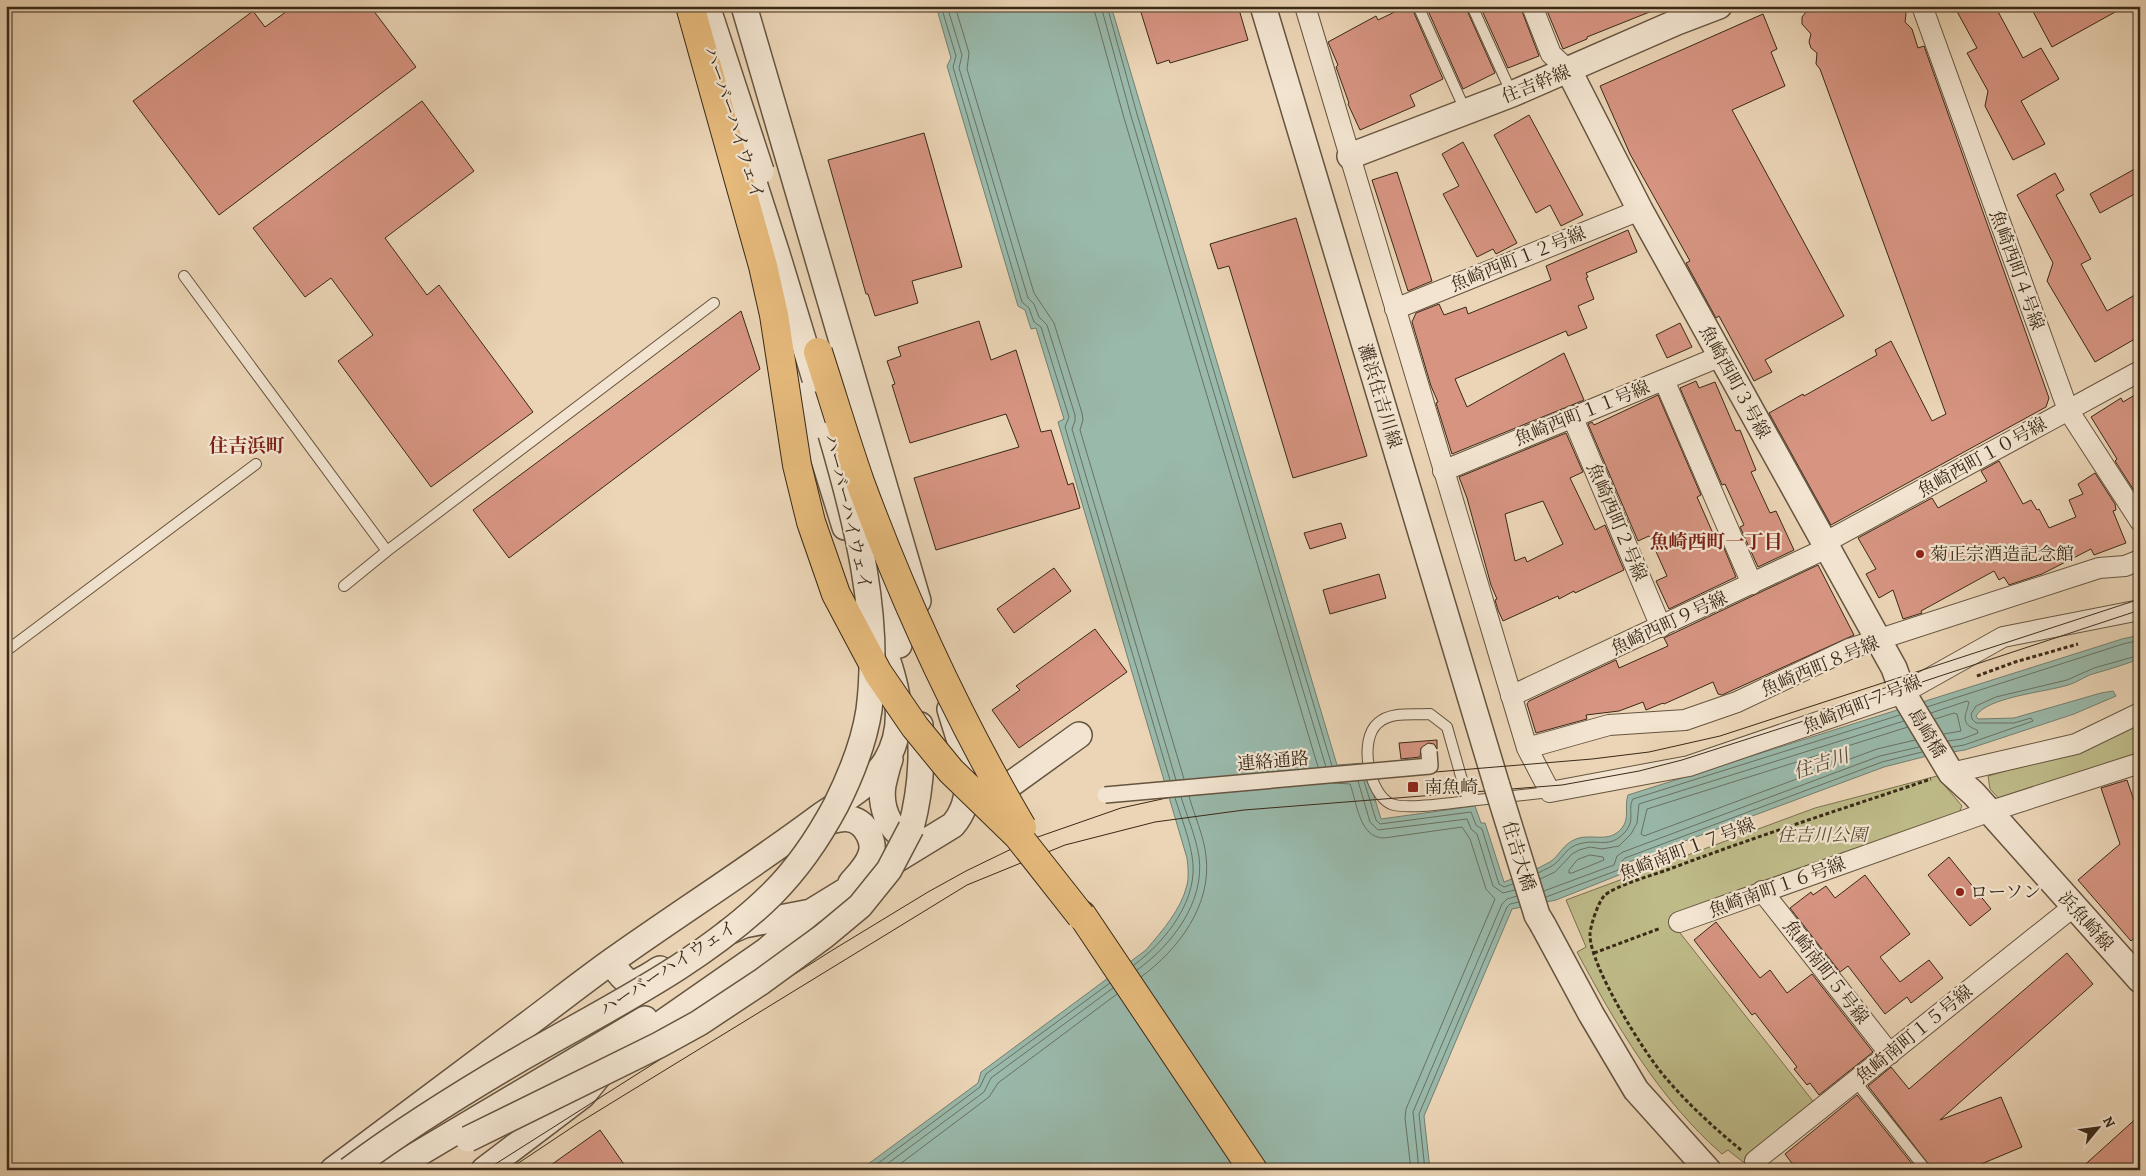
<svg xmlns="http://www.w3.org/2000/svg" width="2146" height="1176" font-family="Alegreya,'Noto Serif JP',serif">
  <rect width="100%" height="100%" fill="#ebd5b6"/>
  <filter id="stains"><feTurbulence type="fractalNoise" baseFrequency=".004" numOctaves="4"/><feColorMatrix values="0 0 0 0 .2 0 0 0 0 .09 0 0 0 0 .02 0 0 0 .5 -.17"/></filter>
  <radialGradient id="worn" r=".72"><stop offset=".6" stop-color="#630" stop-opacity="0"/><stop offset="1" stop-color="#630" stop-opacity=".3"/></radialGradient>
  <path fill="#bebb89" stroke="#7c7250" d="M2140 720V757L2004 804 1990 789 1988 776 2078 750Z
    M1937 776 1962 806 1958 815 1669 919 1816 1105 1743 1162 1728 1150 1722 1154C1659 1099 1616 1025 1577 952L1586 947 1566 900 1815 808Z"/>
  <path fill="#99b9ab" stroke="#737f70" d="M936 6H1111L1337 765 1364 763 1381 819 1475 806 1481 823H1485L1504 882C1519 876 1536 870 1550 862 1560 855 1563 844 1576 839 1592 833 1609 844 1622 828 1630 818 1624 807 1628 795L2122 639 2140 635V659C2125 664 2111 669 2096 673 2087 675 2078 682 2068 685 2046 692 1987 697 1976 716L1978 719 2014 718 2101 693 2113 691 2116 696 2074 714 1965 750 1927 756 1884 767 1626 863 1629 871 1556 900 1512 909 1424 1116 1430 1170H860L978 1083 981 1072 1146 950C1162 931 1181 910 1187 885 1189 877 1188 866 1187 858L1058 422 1064 419 1036 328 1031 329 1025 310 1018 306 947 66 951 58Z"/>
  <g fill="none" stroke-linecap="round" stroke-linejoin="round">
    <path stroke="#697161" stroke-width="1" d="M941 6 956 56 953 67 1022 302 1029 308 1034 322 1041 327 1069 417 1065 427 1170 780
      M947 6 962 55 959 68 1028 298 1034 304 1039 317 1047 325 1075 415V421L1072 429 1176 780
      M955 6 969 53 967 69 1034 293 1054 323 1082 413 1083 420 1080 430 1184 779
      M1093 6 1124 118 1318 767
      M1101 6 1131 116 1326 767
      M1107 6 1137 114 1332 766
      M1927 707 2123 644 2140 640
      M1931 713 1967 701 1969 702C1966 716 1959 723 1977 730L1978 733 1962 739 1948 741
      M1935 719 1954 713 1957 714 1961 731 1944 734
      M1908 727 1647 809 1641 834 1644 836 1877 749 1915 740
      M1952 747 1964 745 2033 721 2031 718 2014 723H1976L1972 719 1971 714 1976 706 1996 697 2067 680 2094 668 2140 655
      M1358 781 1370 822 1378 830 1467 819 1471 829 1477 834 1493 886 1503 893 1515 890
      M1364 781 1376 820 1380 824 1471 812 1476 825 1482 829 1499 884 1504 887 1513 884
      M1334 783 1350 784C1357 802 1359 838 1384 838L1462 827 1470 839 1486 889 1495 899 1406 1109 1405 1118 1411 1170
      M1590 855 1603 857 1604 860 1572 873H1569V870L1577 860Z
      M1538 873C1545 869 1553 867 1558 861 1565 854 1568 847 1579 844 1598 838 1609 850 1625 832 1636 820 1627 809 1633 799L1900 715
      M1540 879 1555 872 1572 854 1579 850 1590 847 1602 849 1619 846 1631 834 1637 823 1639 804 1904 721
      M1544 891 1614 865 1617 856 1623 852 1880 756 1919 747
      M1546 897 1621 869 1622 861 1625 858 1882 762 1922 752
      M1134 965C1166 941 1200 899 1192 856 1189 837 1181 817 1175 798
      M1137 970C1172 945 1205 902 1199 857 1196 837 1187 816 1181 797
      M1141 977C1179 949 1212 905 1206 856 1204 836 1194 815 1189 796
      M869 1170 980 1087 986 1074 1110 983
      M879 1170 984 1092 991 1078 1113 988
      M892 1170 989 1097 998 1083 1117 994
      M1419 1170 1413 1112 1502 904 1507 899 1517 896
      M1425 1170 1419 1114 1507 907 1510 904 1519 902"/>
  </g>
  <path fill="#d69481" stroke="#392917" fill-rule="evenodd" d="M294 6H370L416 67 219 215 133 101 253 11 265 27Z
    M1139 6H1238L1248 40 1170 63 1169 60 1157 64Z
    M1407 6H1411L1443 79 1410 95 1415 106 1360 130 1348 104 1349 103 1336 67 1338 65 1328 42 1376 16 1378 20Z
    M1426 6H1465L1495 73 1463 89Z
    M1480 6H1520L1539 56 1508 68Z
    M1545 6H1662V7L1587 37V39L1563 49Z
    M1824 6H1904L1906 14 1905 22 1912 29 1918 48 1924 46 2049 398 2046 407 1831 525 1769 413 1803 394 1804 396 1877 355 1875 350 1891 341 1932 421 1946 414 1820 69 1816 64 1817 53 1811 48 1809 42 1811 34 1802 24V17L1806 12 1818 11Z
    M1954 6H1995L2023 58 2041 48 2059 79 2021 101 2045 144 2013 160 1985 106 1988 91 1967 53 1977 48Z
    M2030 6H2126L2052 47Z
    M1763 14 1777 49 1771 52 1785 86 1732 110 1844 316 1765 360 1772 372 1754 381 1719 316 1716 318 1686 263 1690 261 1630 154 1600 86Z
    M422 101 474 171 385 238 427 295 439 285 533 412 431 487 338 361 373 335 331 278 305 297 253 228Z
    M1529 115 1583 215 1561 226 1550 205 1536 213 1494 135Z
    M924 133 962 267 912 281 918 303 875 316 868 294H866L828 160Z
    M1463 142 1517 243 1496 254 1493 249 1477 257 1443 194 1459 186 1442 154Z
    M2140 166V191L2100 213 2090 194Z
    M1397 172 1432 281 1408 291 1372 180Z
    M2055 173 2064 190 2056 195 2091 259 2081 264 2107 311 2140 292V336L2095 362 2047 281 2053 263 2017 195Z
    M1296 218 1367 456 1293 478 1229 266 1218 269 1210 244Z
    M1628 230 1637 252 1586 273 1588 277 1586 278 1594 299 1578 306 1587 328 1568 336 1566 331 1455 379 1467 407 1564 353 1584 400 1452 454 1436 403 1438 402 1431 386 1412 322 1416 313 1439 304 1444 315 1466 307 1468 314 1551 280 1546 266Z
    M741 311 760 369 509 558 473 510Z
    M979 321 991 360 1016 350 1041 432 1051 430 1068 485 1073 483 1080 508 936 550 914 478 1019 447 1006 414 910 443 892 385 895 384 887 361 901 356 898 347Z
    M1680 323 1692 347 1667 358 1656 335Z
    M1696 381 1699 388 1715 382 1736 431 1740 430 1756 470 1751 472 1770 513 1776 511 1794 550 1758 567 1740 527 1744 525 1725 484 1722 485 1680 388Z
    M2140 392V490L2135 492 2115 461 2117 459 2091 417 2121 398 2123 402Z
    M1658 395 1701 495 1697 497 1715 538 1719 536 1736 577 1669 609 1656 581 1667 576 1649 536 1638 541 1588 424 1592 422 1594 425Z
    M1566 433 1583 472 1570 478 1595 530 1605 525 1624 570 1575 593 1574 591 1559 599 1558 596 1503 621 1498 610 1495 600 1497 599 1491 585 1467 498 1459 477ZM1543 501 1563 544 1527 562 1525 557 1515 561 1505 514Z
    M1999 461 2023 504 2031 500 2037 510 2039 509 2049 528 2076 517 2069 500 2083 494 2078 484 2095 473 2115 504 2116 510 2113 511 2126 543 2094 555 2091 549 2042 574 2009 585 2004 577 1999 580 1994 571 1921 611 1922 613 1903 619 1893 590 1879 598 1866 574 1876 569 1858 538 1932 498 1938 508 1987 481 1981 471Z
    M1341 523 1346 538 1310 549 1304 533Z
    M1818 565 1854 635 1722 695 1718 694 1713 682 1664 704 1663 703 1646 710 1643 702 1619 711 1586 715 1587 719 1536 733 1527 704 1529 701 1616 660 1619 668 1668 646 1664 638 1670 635Z
    M1054 568 1071 591 1014 633 997 609Z
    M1379 574 1386 598 1330 614 1323 590Z
    M1095 629 1127 672 1019 748 992 710 1020 690 1016 686Z
    M1437 740V749L1434 744 1428 743 1421 748 1420 757 1401 759 1399 743Z
    M2127 780 2140 818V933L2131 941 2078 880 2120 844 2101 788Z
    M1949 857 1991 909 1970 926 1928 875Z
    M1865 875 1910 934 1880 957 1900 982 1929 960 1943 978 1911 1003 1907 997 1885 1014 1848 966 1840 972 1790 908 1811 892 1813 895 1826 886 1835 898Z
    M1716 922 1760 978 1770 970 1787 993 1812 974 1873 1052 1819 1095 1810 1083 1807 1085 1794 1069 1797 1067 1755 1013 1752 1015 1694 940Z
    M2067 953 2093 984 1940 1120 2001 1097 2022 1147 1967 1170H1933L1868 1086 1891 1067 1909 1089Z
    M1857 1095 1917 1170H1797L1785 1154Z
    M2140 1115V1170H2079Z
    M600 1130 628 1170H544Z"/>
  <g fill="none" stroke-linecap="round" stroke-linejoin="round">
    <defs>
      <path id="service" d="M1418 6 1466 112
        M1472 6 1512 94
        M184 276 387 551 714 303
        M344 586 387 551
        M6 651 256 464
        M1468 801C1451 803 1406 810 1391 804 1369 794 1358 740 1378 723 1391 711 1414 715 1430 714L1447 727 1468 801 1550 792
        M1855 1081 1926 1170"/>
      <path id="minor" d="M1305 6 1527 748 1550 792 1689 766 1903 693 2003 637 2140 610
        M1532 6 1551 54 1569 71
        M1922 6 2068 410 2140 521
        M1395 309 1640 210
        M1664 380 1752 584
        M1572 416 1661 627
        M1443 471 1721 356
        M1824 543 2140 371
        M1511 696 1827 548
        M1527 748 1609 725 1685 720 1737 702 1849 649 2099 568 2125 566 2140 560
        M1951 773 2076 744 2140 713
        M1762 891 1890 1054
        M1679 922 1988 812 2140 763
        M1755 1161 2073 907"/>
      <path id="tertiary" d="M744 6 918 601
        M1263 6 1497 786
        M1569 71 1640 210 1894 668 1903 693 1951 773 1974 794 2140 980
        M1350 156 1512 94 1677 22 1719 6
        M787 341 845 527
        M867 537 899 645
        M890 759C887 767 885 776 883 785 879 810 893 842 921 841
        M986 802 1079 735
        M816 826C836 818 858 811 869 835 872 841 873 848 871 854 868 865 858 875 851 883
        M911 828C920 794 923 760 920 725
        M1543 925 1591 1014 1636 1090 1708 1170
        M728 932 744 925 811 912
        M611 962C630 990 632 986 660 969
        M333 1170C398 1121 463 1073 528 1024 556 1003 584 981 612 961 681 912 752 867 819 817 842 801 871 785 886 761 914 714 888 666 874 620
        M391 1170 645 1019
        M484 1170 583 1095 605 1068 665 1021 767 950 811 912 953 825C982 791 961 747 950 709"/>
      <path id="motorway" d="M1082 915 1253 1170"/>
    </defs>
    <use href="#service" stroke="#66543f" stroke-width="12"/>
    <use href="#minor" stroke="#66543f" stroke-width="22"/>
    <use href="#tertiary" stroke="#66543f" stroke-width="28"/>
    <use href="#motorway" stroke="#392917" stroke-width="30"/>
    <path stroke="#392917" stroke-width="3" stroke-dasharray="4 2.5" stroke-linecap="butt" d="M1977 676 2015 662 2078 644
      M1594 953 1661 928
      M1741 1150C1714 1128 1688 1104 1665 1077 1644 1053 1590 966 1590 935 1590 926 1598 903 1604 896 1614 886 1653 875 1667 870 1754 837 1842 809 1931 779"/>
    <use href="#service" stroke="#f2e4d0" stroke-width="10"/>
    <use href="#minor" stroke="#f2e4d0" stroke-width="20"/>
    <use href="#tertiary" stroke="#f2e4d0" stroke-width="25"/>
    <use href="#motorway" stroke="#e6ba7b" stroke-width="28"/>
    <path stroke="#392917" stroke-width="1" d="M486 1170 831 951 928 892 966 871 1032 839 1121 808 1194 792 1592 759 1649 752 1720 736 2140 599
      M508 1170 577 1124 967 885 1065 845 1155 822 1244 810 1562 785 1639 771 1682 760 1819 716 2140 610"/>
    <defs>
      <path id="pedestrian-bridge" d="M1105 795 1430 766 1429 752"/>
      <path id="tertiary-bridge" d="M707 6 761 171
        M745 155 777 254 815 379
        M1497 786 1537 915 1543 925
        M468 1139 659 1045 699 1023 761 982 824 936 860 906 889 870 911 828
        M349 1170C405 1128 465 1091 525 1056 610 1007 702 963 772 894 798 868 819 837 836 805 851 775 864 743 869 710 881 617 857 523 831 434"/>
      <path id="motorway-bridge" d="M690 6 763 266 774 315 797 465 811 522 836 594 878 673 915 727 951 771 1018 836 1081 916
        M818 352C832 395 845 439 860 482 904 601 958 718 1022 827"/>
    </defs>
    <use href="#pedestrian-bridge" stroke="#66543f" stroke-width="18" stroke-linecap="butt"/>
    <use href="#tertiary-bridge" stroke="#66543f" stroke-width="28" stroke-linecap="butt"/>
    <use href="#motorway-bridge" stroke="#392917" stroke-width="30" stroke-linecap="butt"/>
    <use href="#pedestrian-bridge" stroke="#f2e4d0" stroke-width="15"/>
    <use href="#tertiary-bridge" stroke="#f2e4d0" stroke-width="25"/>
    <use href="#motorway-bridge" stroke="#e6ba7b" stroke-width="28"/>
  </g>
  <g fill="#8f2418" stroke="#f2e4d0" stroke-width="2">
    <circle cx="1920" cy="554" r="5"/>
    <rect x="1407" y="781" width="12" height="12" rx="2.5"/>
    <circle cx="1960" cy="892" r="5"/>
  </g>
  <g text-anchor="middle" dominant-baseline="central" stroke-width="4.5" stroke-linejoin="round" paint-order="stroke">
    <g font-size="18" fill="#392917" stroke="#f2e4d0">
      <text transform="translate(1536 84) rotate(-22)">住吉幹線</text>
      <text transform="translate(734 123) rotate(72)">ハーバーハイウェイ</text>
      <text transform="translate(1518 259) rotate(-22)">魚崎西町１２号線</text>
      <text transform="translate(2017 270) rotate(70)">魚崎西町４号線</text>
      <text transform="translate(1735 382) rotate(61)">魚崎西町３号線</text>
      <text transform="translate(1380 396) rotate(73)">灘浜住吉川線</text>
      <text transform="translate(1582 413) rotate(-22)">魚崎西町１１号線</text>
      <text transform="translate(1982 457) rotate(-29)">魚崎西町１０号線</text>
      <text transform="translate(848 512) rotate(77)">ハーバーハイウェイ</text>
      <text transform="translate(1617 522) rotate(67)">魚崎西町２号線</text>
      <text transform="translate(1669 623) rotate(-25)">魚崎西町９号線</text>
      <text transform="translate(1820 666) rotate(-23)">魚崎西町８号線</text>
      <text transform="translate(1862 704) rotate(-22)">魚崎西町７号線</text>
      <text transform="translate(1927 733) rotate(59)">島崎橋</text>
      <text transform="translate(1273 761) rotate(-5)">連絡通路</text>
      <text transform="translate(1687 849) rotate(-21)">魚崎南町１７号線</text>
      <text transform="translate(1519 856) rotate(73)">住𠮷大橋</text>
      <text transform="translate(1777 887) rotate(-20)">魚崎南町１６号線</text>
      <text transform="translate(2086 921) rotate(48)">浜魚崎線</text>
      <text transform="translate(668 968) rotate(-33)">ハーバーハイウェイ</text>
      <text transform="translate(1826 972) rotate(52)">魚崎南町５号線</text>
      <text transform="translate(1914 1034) rotate(-39)">魚崎南町１５号線</text>
    </g>
    <g font-size="18" fill="#392917" stroke="#f2e4d0" text-anchor="start">
      <text x="1930" y="554">菊正宗酒造記念館</text>
      <text x="1424" y="787">南魚崎</text>
      <text x="1970" y="892">ローソン</text>
    </g>
    <g font-size="18" font-style="italic" fill="#5a4e34" stroke="#f2e4d0">
      <text x="1822" y="835">住吉川公園</text>
    </g>
    <g font-size="19" font-weight="bold" fill="#7a1f14" stroke="#f2e4d0">
      <text x="247" y="446">住吉浜町</text>
      <text x="1716" y="542">魚崎西町一丁目</text>
    </g>
    <g font-size="19" font-style="italic" fill="#514d3c" stroke="#f2e4d0">
      <text transform="translate(1821 764) rotate(-18)">住吉川</text>
    </g>
  </g>
  <rect width="2146" height="1176" fill="none" stroke="#ebd5b6" stroke-width="25"/>
  <rect x="8" y="8" width="2131" height="1161" fill="none" stroke="#392917" stroke-width="2.5"/>
  <rect x="12" y="12" width="2121" height="1151" fill="none" stroke="#392917"/>
  <g transform="translate(2098 1128) rotate(61)" stroke="#f2e4d0" stroke-width="4" paint-order="stroke">
  <path d="M0-4L9 19L0 12L-9 19Z" fill="#392917"/>
  <text y="-8" font-size="14" font-weight="bold" text-anchor="middle" fill="#392917">N</text>
  </g>
  <rect width="100%" height="100%" filter="url(#stains)"/>
  <rect width="100%" height="100%" fill="url(#worn)"/>
</svg>
